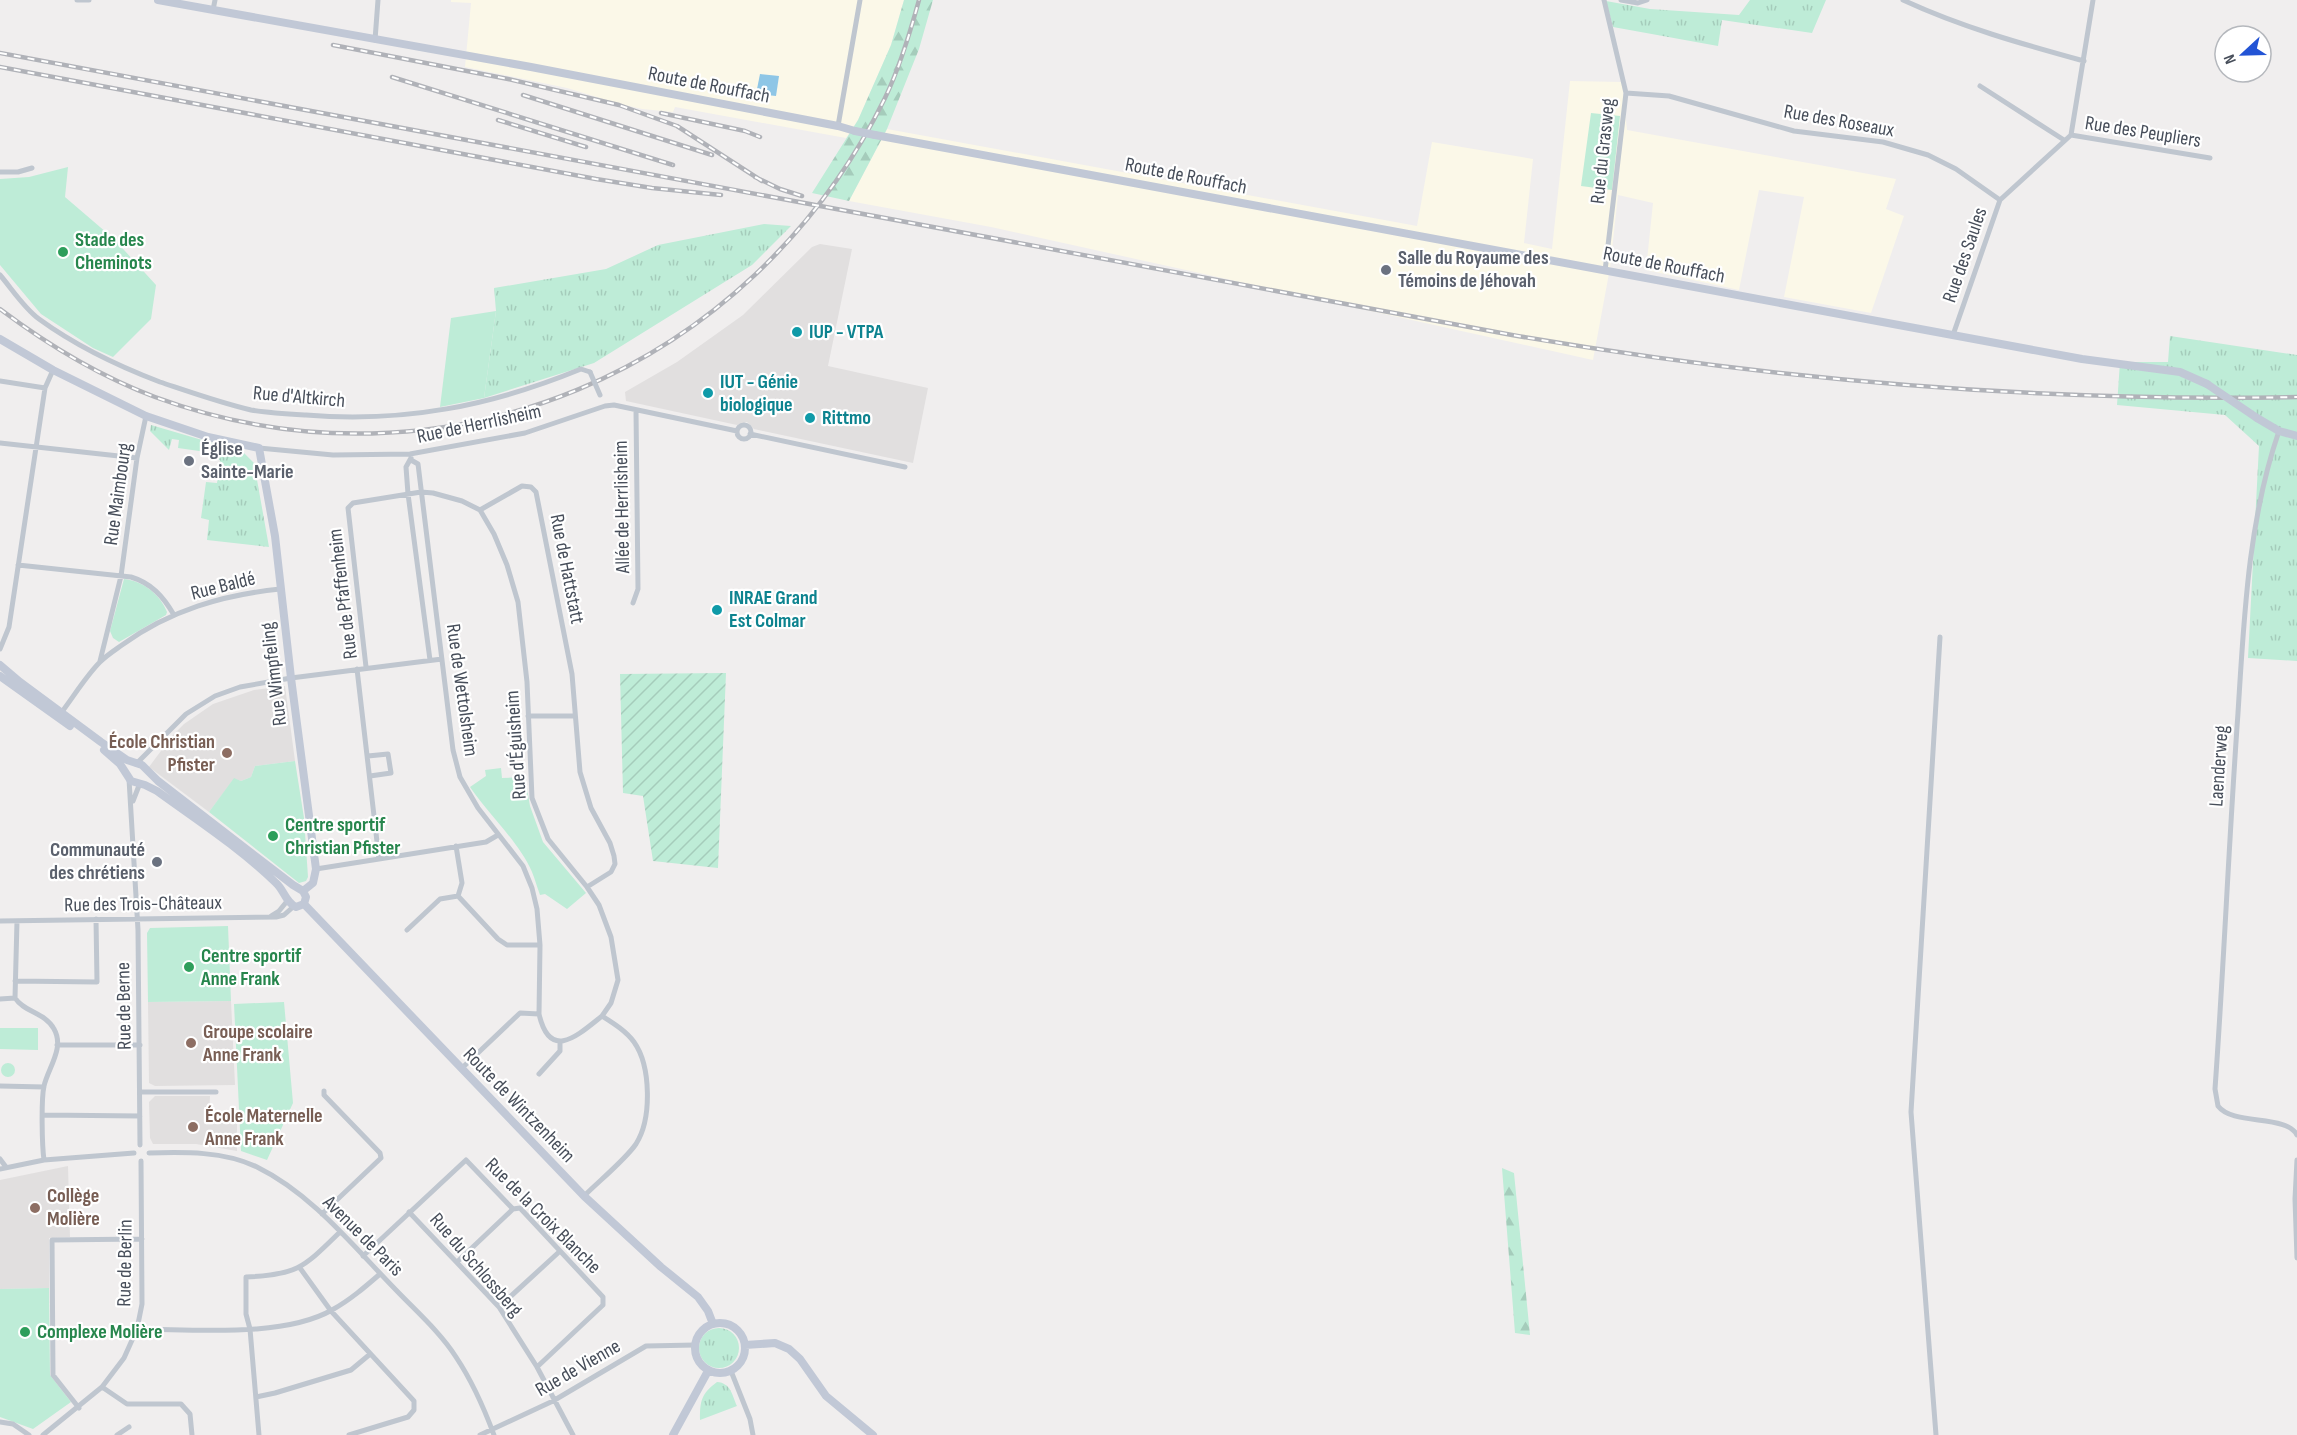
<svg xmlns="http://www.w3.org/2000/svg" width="2297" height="1435" font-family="'Sofia Sans Condensed',sans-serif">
  <defs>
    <pattern id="grass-tufts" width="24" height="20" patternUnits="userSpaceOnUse" patternTransform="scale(1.5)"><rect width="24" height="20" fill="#beecd7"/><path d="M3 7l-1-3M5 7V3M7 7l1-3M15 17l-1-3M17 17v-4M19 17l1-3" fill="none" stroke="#a5ccbb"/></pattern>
    <pattern id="forest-firs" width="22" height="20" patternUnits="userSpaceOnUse" patternTransform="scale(1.5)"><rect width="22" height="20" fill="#beecd7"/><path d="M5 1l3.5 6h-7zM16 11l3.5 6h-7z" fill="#a5ccbb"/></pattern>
    <pattern id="garden-furrows" width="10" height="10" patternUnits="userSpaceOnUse" patternTransform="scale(1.5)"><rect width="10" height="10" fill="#beecd7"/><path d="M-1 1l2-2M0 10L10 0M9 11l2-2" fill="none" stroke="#a5ccbb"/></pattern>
  </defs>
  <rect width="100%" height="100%" fill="#f0eeee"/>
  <path fill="#fbf8e8" d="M451 0H904L891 45 858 120 846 138 675 107 673 112 642 109 620 104 567 88 465 67 471 3 451 2Z
    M1570 81 1622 82 1627 130 1896 179 1886 209 1904 216 1871 313 1784 297 1804 197 1759 190 1739 290 1646 270 1653 203 1618 195 1610 268 1593 360 991 227 849 201 887 129 1417 226 1432 142 1533 159 1524 243 1552 249Z"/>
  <path fill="#e1dfdf" d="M820 244 852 249 828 366 928 388 913 463 754 429 747 422 737 425 626 401 625 392 677 362 743 315 812 247Z
    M285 686 295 761 255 766 251 777 241 781 234 779 209 812 149 767 172 736 184 724 213 704 254 690Z
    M231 1001 235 1085 155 1086 149 1083 148 1002Z
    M155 1096H210L209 1116H237V1151L196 1144H153L150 1138 149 1102Z
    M68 1166 70 1237 49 1238V1288L0 1289V1180Z"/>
  <path fill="url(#grass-tufts)" d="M1750 0H1826L1812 33 1722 20 1718 46 1613 27 1606 1 1650 9 1739 15Z
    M764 224 791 226 752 265 594 363 484 398 496 311 494 288 606 269 658 245Z
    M2170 336 2297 355V661L2248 658 2259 446 2225 415 2117 405 2120 362H2168Z
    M151 425 243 452 254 463 269 547 207 540 209 520 201 518 206 482 217 483 220 460 213 458V453L178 448 179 440 172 439 169 450 150 431Z
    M699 1348a20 20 0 1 1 40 0a20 20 0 1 1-40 0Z
    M717 1382C731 1383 732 1395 737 1406L700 1420C700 1401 701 1394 717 1382Z"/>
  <path fill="url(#forest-firs)" d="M904 0H933L919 49 887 129 849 201 812 193 858 120 891 45Z
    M1502 1168 1514 1173 1530 1335 1515 1333Z"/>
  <path fill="#beecd7" d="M1591 113 1620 116 1612 190 1581 186Z
    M68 167 65 197 114 239 156 285 151 319 113 357 93 348 41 314 0 265V179L29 177Z
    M496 311 484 398 440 407 451 318Z
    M124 579C143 581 160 594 167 612L166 615 119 642 113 638 110 631Z
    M295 761 304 818 308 877 306 881 299 883 209 812 234 778 241 781 251 777 255 766Z
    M501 768 502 778 525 777 530 806 543 842 586 893 567 909 545 894 540 895C537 887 535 879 532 872 519 842 489 815 470 787L486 776 485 770Z
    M228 926 231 1001 148 1002 147 933 150 928Z
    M284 1002 293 1103 267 1160 241 1151 234 1004Z
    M0 1028H38V1050L0 1049Z
    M1 1070a7 7 0 1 1 14 0a7 7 0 1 1-14 0Z
    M49 1288 50 1375 71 1402 33 1429 0 1417V1289Z"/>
  <path fill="url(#garden-furrows)" d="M726 673 718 868 653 861 643 796 623 793 620 674Z"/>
  <path fill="#8ec6e6" d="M760 74 779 76 776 96 756 94Z"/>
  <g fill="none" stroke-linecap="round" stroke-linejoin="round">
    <path stroke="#bfc6cf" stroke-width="5" d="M77 0H89
      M1604 0 1626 93 1605 271
      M1621 0 1638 3 1647 0
      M1903 0C1961 27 2022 44 2084 61
      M213 10 215 0
      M375 40 378 0
      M1980 86 2064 140
      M1626 93 1669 96 1794 131 1883 142 1928 155 1956 169 2000 200
      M838 126 860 0
      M2071 135 2210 158
      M0 172H18L32 168
      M0 275C12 289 24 308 39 319 76 346 118 366 160 382 190 392 221 403 251 410 269 413 288 414 306 415 404 423 491 406 581 369L590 372
      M1953 335 2000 200 2071 135 2093 0
      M0 381 45 388
      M737 432a7 7 0 1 1 14 0a7 7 0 1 1-14 0Z
      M2279 431C2248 521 2244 618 2238 713 2229 838 2224 963 2215 1089L2218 1106C2233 1126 2286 1114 2297 1135
      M750 434 905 467
      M0 443 137 458
      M259 448 333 455 410 454 525 433 605 406 614 405 737 431
      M411 458 406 467 408 494 430 660
      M411 460 418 464 453 750 460 777 478 808 523 866 532 888 537 909 540 945 539 1014C550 1062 578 1035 602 1016
      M480 510 522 486 531 487 536 492 572 674 580 772 591 808 610 843 614 856 615 864 611 872 587 887
      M18 565 131 577C151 583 163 596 174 615
      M633 603 638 589 636 410
      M0 649 9 627 45 388 53 370
      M100 661 121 576 137 458 146 416
      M366 667 348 508 353 503 421 492 433 493 462 501 480 510 494 534 507 565 518 602 527 682 532 798 548 839 587 887 599 905 611 937 618 980 611 1003 602 1016C613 1023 626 1031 634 1042 651 1066 652 1119 636 1144 625 1160 599 1181 584 1196
      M357 669 379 859
      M61 713C74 696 86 676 100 662 107 655 115 650 122 645 170 610 223 595 280 589
      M528 716H574
      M368 756 388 754 391 773 370 776
      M136 764 186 714 215 696 240 687 291 678 442 659
      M129 779 138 930 140 1145
      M133 801 140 783
      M456 846 462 883 458 896 498 939 507 945H540
      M316 869 486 842 498 835
      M271 916 279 911 288 900
      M0 921 276 917 284 915 293 907
      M407 930 440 899 458 896
      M15 981 97 982 96 919
      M15 998C24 1012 46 1013 54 1029 65 1048 48 1068 44 1086 41 1100 42 1146 44 1160
      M15 998 17 921
      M0 999 15 998
      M57 1045H140
      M461 1069 520 1013 539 1014
      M539 1074 560 1051V1042
      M0 1086 44 1087
      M140 1092H216
      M43 1115 140 1116
      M149 1153C184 1152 224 1151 257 1167 312 1194 353 1246 396 1290 416 1311 440 1332 456 1357 472 1381 484 1408 494 1435
      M0 1159 6 1167
      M2297 1160 2295 1199 2297 1258
      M0 1169 44 1160 134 1153
      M409 1212 499 1307 537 1367 573 1435
      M322 1214 381 1158 380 1153 324 1095V1091
      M363 1256 466 1160 513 1209 520 1208 603 1297V1305L537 1367
      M457 1262 513 1209
      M300 1268 331 1311 414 1401V1410L408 1417 349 1435
      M499 1307 559 1252
      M137 1329C193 1329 283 1338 332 1310 350 1300 365 1287 380 1274
      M53 1333H79
      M731 1371 750 1419 753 1435
      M102 1387 127 1404H181L190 1414 192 1435
      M256 1397 275 1393 351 1370 369 1355
      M79 1408 53 1375 52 1240 142 1239
      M0 1422 13 1424 29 1435
      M43 1435 102 1387 124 1358 137 1329 142 1304 141 1161
      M117 1435 129 1427
      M259 1435 250 1329 246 1314V1277C298 1275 304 1267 340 1232
      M480 1435 553 1401 646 1346 695 1345
      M1936 1435 1911 1112 1940 637"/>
    <path stroke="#c1c8d6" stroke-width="8" d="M158 0 531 67 838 126 855 131
      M875 135 2082 359 2180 372 2207 384
      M0 339 53 370 146 416 208 437 259 448 275 536 291 678 316 869 313 883 303 891
      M2257 418 2279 431 2297 436
      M0 665 20 682 101 742 127 760 142 765 158 781 293 885 303 891 306 897 304 904
      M0 676 70 726
      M104 750 120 764 131 781 145 785 157 791C197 820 240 848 276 883 284 890 286 903 296 907L304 904
      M304 904 584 1196 661 1267 698 1297 708 1311 713 1324
      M695 1348a25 25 0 1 1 50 0a25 25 0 1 1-50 0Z
      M745 1345 775 1343 789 1349 800 1359 826 1396 873 1435
      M673 1435 708 1371"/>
    <defs>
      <path id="rail" d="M333 45 508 79 619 105 677 126 762 181
        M0 53 1512 335C1772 380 2033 402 2297 397
        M0 67 596 179 652 188 721 195
        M392 77 673 165
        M523 95 712 155
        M661 113 745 131 760 137
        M498 120 586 147
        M755 177 780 189 802 196
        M0 309C48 345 99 376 155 397 443 503 751 371 885 98 900 67 910 33 919 0"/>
    </defs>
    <use href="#rail" stroke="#b0b2b8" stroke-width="4.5"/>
    <use href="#rail" stroke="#fff" stroke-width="2" stroke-dasharray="7" stroke-linecap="butt"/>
    <path stroke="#bfc6cf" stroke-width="5" d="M590 372 600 395"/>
    <path stroke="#c1c8d6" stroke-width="8" d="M855 131 875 135
      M2207 384 2257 418"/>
  </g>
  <g fill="#2e9e5b" stroke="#fff" stroke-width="2">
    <circle cx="63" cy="252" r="6"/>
    <circle cx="273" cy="836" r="6"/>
    <circle cx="189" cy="967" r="6"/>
    <circle cx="25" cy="1332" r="6"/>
  </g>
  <g fill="#6b7280" stroke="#fff" stroke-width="2">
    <circle cx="1386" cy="270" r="6"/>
    <circle cx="189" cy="461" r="6"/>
    <circle cx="157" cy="862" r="6"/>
  </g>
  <g fill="#0f9aa8" stroke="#fff" stroke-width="2">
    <circle cx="797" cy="332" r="6"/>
    <circle cx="708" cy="393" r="6"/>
    <circle cx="810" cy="418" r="6"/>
    <circle cx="717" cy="610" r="6"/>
  </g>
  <g fill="#8d6e63" stroke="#fff" stroke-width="2">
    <circle cx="227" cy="753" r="6"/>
    <circle cx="191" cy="1043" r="6"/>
    <circle cx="193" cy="1127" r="6"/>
    <circle cx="35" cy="1208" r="6"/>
  </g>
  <g text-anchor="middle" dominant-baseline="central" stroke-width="4.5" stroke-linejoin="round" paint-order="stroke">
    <g font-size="20" fill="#474e5a" stroke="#fff">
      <text transform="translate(709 85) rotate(11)">Route de Rouffach</text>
      <text transform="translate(1839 121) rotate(10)">Rue des Roseaux</text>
      <text transform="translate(2143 132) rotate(9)">Rue des Peupliers</text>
      <text transform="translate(1603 151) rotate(-84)">Rue du Grasweg</text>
      <text transform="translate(1186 176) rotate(11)">Route de Rouffach</text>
      <text transform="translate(1965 255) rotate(-71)">Rue des Saules</text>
      <text transform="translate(1664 265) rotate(11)">Route de Rouffach</text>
      <text transform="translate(299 397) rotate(5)">Rue d'Altkirch</text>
      <text transform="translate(479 424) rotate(-12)">Rue de Herrlisheim</text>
      <text transform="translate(118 494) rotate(-82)">Rue Maimbourg</text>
      <text transform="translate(622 507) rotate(-91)">Allée de Herrlisheim</text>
      <text transform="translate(567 569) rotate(79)">Rue de Hattstatt</text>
      <text transform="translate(223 586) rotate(-14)">Rue Baldé</text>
      <text transform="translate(343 594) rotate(-97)">Rue de Pfaffenheim</text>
      <text transform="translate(274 674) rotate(-97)">Rue Wimpfeling</text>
      <text transform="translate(462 690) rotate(82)">Rue de Wettolsheim</text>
      <text transform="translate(516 745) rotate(-94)">Rue d'Éguisheim</text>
      <text transform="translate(2219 766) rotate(-86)">Laenderweg</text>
      <text transform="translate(143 904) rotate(-1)">Rue des Trois-Châteaux</text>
      <text transform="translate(124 1006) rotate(-91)">Rue de Berne</text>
      <text transform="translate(519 1105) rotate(46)">Route de Wintzenheim</text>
      <text transform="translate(543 1216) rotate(45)">Rue de la Croix Blanche</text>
      <text transform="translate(363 1236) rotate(45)">Avenue de Paris</text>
      <text transform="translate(125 1263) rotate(-89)">Rue de Berlin</text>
      <text transform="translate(476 1265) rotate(49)">Rue du Schlossberg</text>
      <text transform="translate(578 1368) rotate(-30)">Rue de Vienne</text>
    </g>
    <g font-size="20" font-weight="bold" fill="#27864d" stroke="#fff" text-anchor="start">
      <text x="75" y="240">Stade des<tspan x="75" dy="23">Cheminots</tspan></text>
      <text x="285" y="825">Centre sportif<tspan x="285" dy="23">Christian Pfister</tspan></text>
      <text x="201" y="956">Centre sportif<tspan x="201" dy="23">Anne Frank</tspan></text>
      <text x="37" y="1332">Complexe Molière</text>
    </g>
    <g font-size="20" font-weight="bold" fill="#5b616d" stroke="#fff" text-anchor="start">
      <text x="1398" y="258">Salle du Royaume des<tspan x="1398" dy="23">Témoins de Jéhovah</tspan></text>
      <text x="201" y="449">Église<tspan x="201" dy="23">Sainte-Marie</tspan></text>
      <text x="145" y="850" text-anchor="end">Communauté<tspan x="145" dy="23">des chrétiens</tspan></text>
    </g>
    <g font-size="20" font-weight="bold" fill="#0d838f" stroke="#fff" text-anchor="start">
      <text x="809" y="332">IUP - VTPA</text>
      <text x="720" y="382">IUT - Génie<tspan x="720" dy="23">biologique</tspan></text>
      <text x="822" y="418">Rittmo</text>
      <text x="729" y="598">INRAE Grand<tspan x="729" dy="23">Est Colmar</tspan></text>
    </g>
    <g font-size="20" font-weight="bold" fill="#785e54" stroke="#fff" text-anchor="start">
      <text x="215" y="742" text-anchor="end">École Christian<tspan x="215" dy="23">Pfister</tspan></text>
      <text x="203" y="1032">Groupe scolaire<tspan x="203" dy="23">Anne Frank</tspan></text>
      <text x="205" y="1116">École Maternelle<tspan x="205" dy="23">Anne Frank</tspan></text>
      <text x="47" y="1196">Collège<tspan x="47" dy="23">Molière</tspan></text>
    </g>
  </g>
  <g transform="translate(2243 54) rotate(248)"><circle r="28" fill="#ffffff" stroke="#b5b8bd" stroke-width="1.5"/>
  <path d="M0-4.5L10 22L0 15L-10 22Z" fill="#2354d5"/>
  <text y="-9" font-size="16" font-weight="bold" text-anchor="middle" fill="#474e5a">N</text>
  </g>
</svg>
